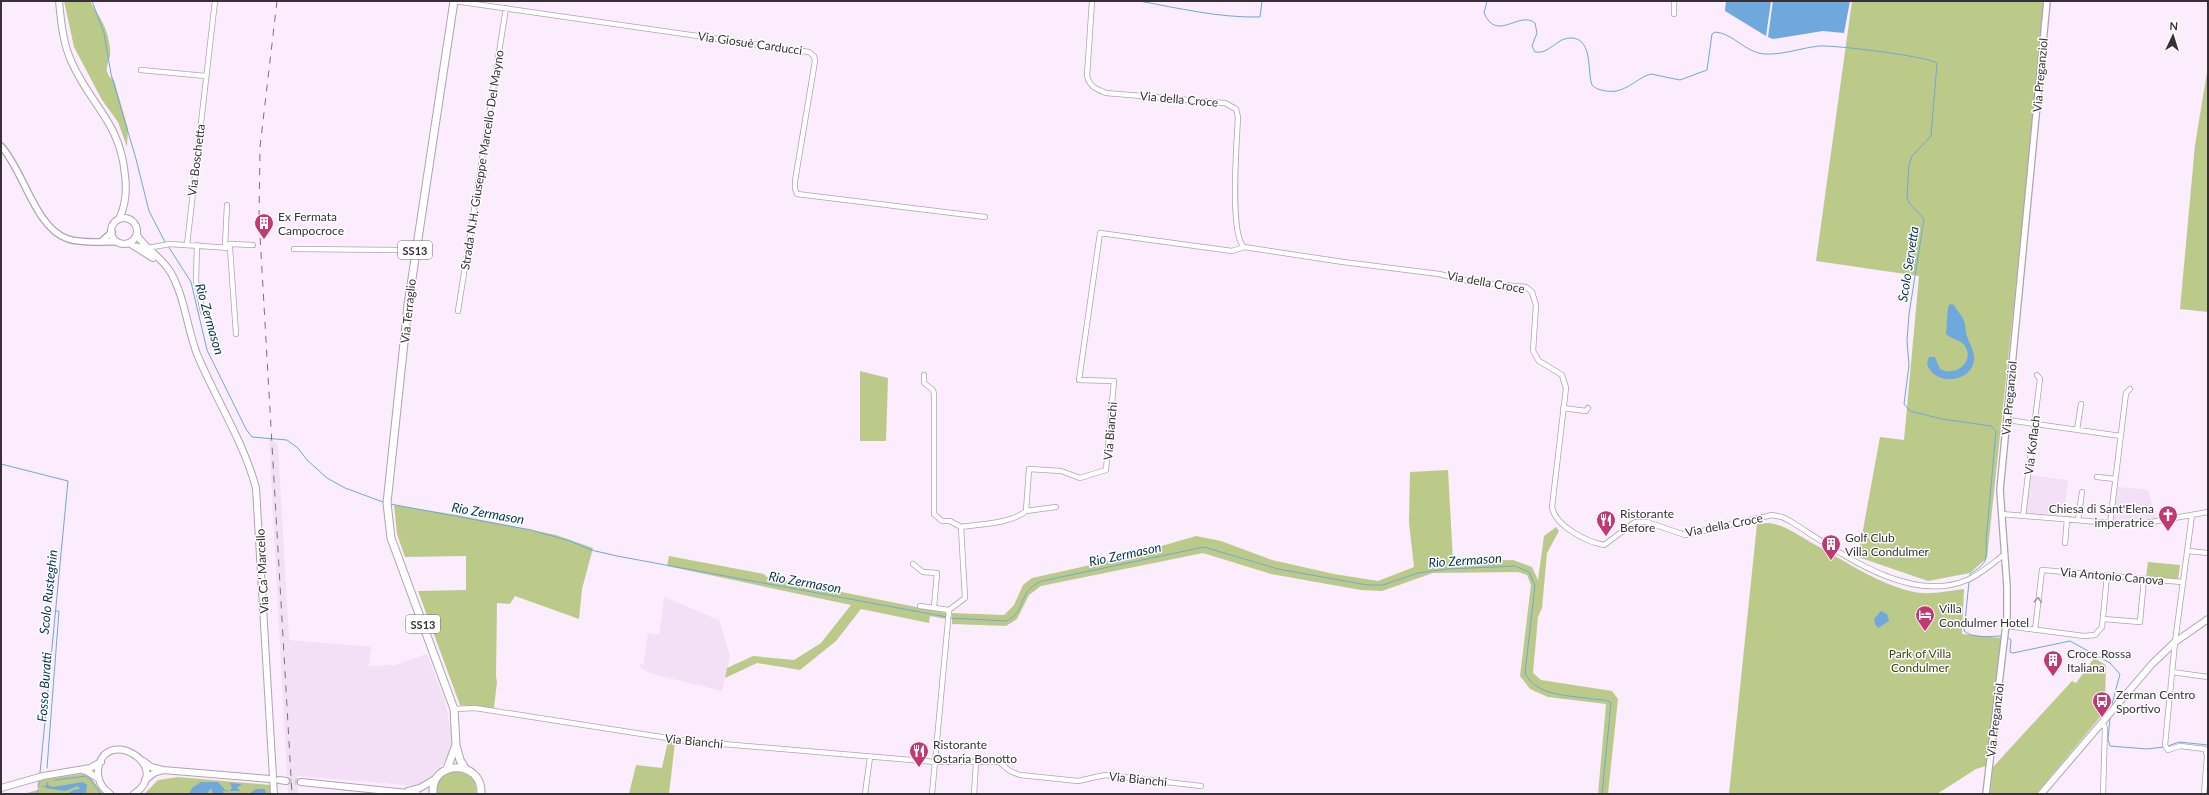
<svg xmlns="http://www.w3.org/2000/svg" width="2209" height="795" font-family="Lato,sans-serif">
  <rect width="100%" height="100%" fill="#fbecfe"/>
  <path fill="#f3dff6" d="M269 438 278 445 289 640 371 647 369 666 395 665 427 654 445 702 453 740 452 753 449 759 435 771 428 782 419 786 297 776 298 794H288Z
    M2030 475 2068 480 2064 515 2025 514Z
    M2118 487 2148 490 2156 519 2132 522 2113 520Z
    M664 597 719 620 730 656 722 691 653 674 642 669 639 663 643 665 648 633 659 635Z"/>
  <path fill="#bcca89" d="M64 1H90C97 13 105 24 108 37 109 42 111 51 110 56 107 67 103 73 114 80L128 129 127 147 118 122 102 100 74 47Z
    M1852 1H2046L1987 558 1970 573 1928 581 1858 557 1880 437 1904 440 1919 276 1816 261Z
    M2208 66V312L2180 309 2195 145Z
    M860 371 888 378 886 441H860Z
    M1448 470 1453 561 1513 560 1532 567 1538 580 1544 536 1556 527 1559 531 1547 553 1542 608 1538 617 1533 673 1541 680 1612 691 1618 699 1608 794H1598L1606 704 1548 697 1530 689 1520 676 1531 585 1527 575 1518 572 1433 573 1382 591 1361 590 1271 574 1203 553 1041 586 1029 595 1017 619 1006 626 952 624V613L1004 615 1014 605 1023 585 1032 578 1113 560 1196 536 1221 541 1272 560 1334 574 1378 581 1414 567 1409 523 1410 472Z
    M394 505 457 515 556 535 593 548 582 589 579 619 515 596 510 604 497 603 496 676 497 682 494 708 460 705 418 591 466 590V556L405 557 397 534Z
    M1768 523C1783 524 1798 535 1812 543 1844 560 1874 582 1910 591 1927 596 1947 591 1964 589L1962 634 2002 638 1986 766 1976 769 1937 794H1729L1757 524Z
    M669 556 764 574 767 577 946 613V619L930 616 929 623 861 609 836 641 800 670 757 663 725 678 727 668 753 656 794 660 821 643 851 605 667 566Z
    M2148 562 2180 565 2178 580 2146 577Z
    M2094 658 2106 665 2105 701 2111 704 2036 794H1990L1993 767 2072 681 2076 683Z
    M668 741 675 742 669 794H629L636 765 662 768Z
    M454 770C467 773 478 778 476 794H436C435 780 442 775 454 770Z
    M82 774 91 778 103 794H23L38 790 39 780Z
    M178 777 271 785V794H144L158 780Z"/>
  <path fill="#6ea8dd" d="M1726 1H1771L1766 36 1725 11Z
    M1773 1H1850L1844 33 1823 31 1773 39 1768 37Z
    M1950 304 1954 305C1957 311 1962 315 1964 321 1966 325 1965 329 1966 333 1968 341 1973 348 1974 356 1976 383 1933 388 1927 363L1929 357H1935L1940 369C1953 377 1974 364 1966 348 1962 339 1952 340 1946 334L1948 307Z
    M1881 611 1887 614 1889 621 1878 628 1875 624 1874 619Z
    M47 781 49 786 53 787 83 782 87 785 86 792 88 794H68L73 790 80 789 78 786 65 791 46 788Z
    M201 782H218L226 791H223L224 794H213L211 788 207 794H189L192 788Z
    M230 783 240 784 242 785 237 787 240 791H229L232 788Z
    M256 789H265L266 794H249Z"/>
  <g fill="none" stroke-linecap="round" stroke-linejoin="round">
    <path stroke="#6ea8dd" stroke-width="1" d="M92 1 104 33 111 74 136 159 149 211 165 242
      M1139 1C1178 8 1219 18 1260 17L1262 1
      M1487 1 1484 13C1497 43 1519 10 1535 23L1537 33 1532 46 1535 52C1550 55 1557 36 1573 38 1593 41 1587 71 1592 85 1596 89 1600 90 1606 91 1626 94 1634 79 1651 74L1680 80 1707 70 1712 34 1715 32C1733 33 1746 53 1764 54 1783 55 1801 48 1819 46 1835 45 1926 56 1937 63L1931 136 1912 156 1909 165 1907 197 1909 203 1924 219 1909 314 1907 341 1909 365 1904 404 1910 411 1942 419 1991 426 1996 431 1986 541C1987 561 1987 563 1970 574V576
      M168 246 191 282 207 350 246 429 252 437 287 440 298 448 307 460 327 478 345 488 383 502
      M1 464 68 481 40 773
      M390 504 531 530 570 541 591 550 617 556 947 617
      M1969 582 1964 631C1973 639 1991 636 2002 636
      M950 618 1006 621C1028 611 1016 592 1042 581L1204 547 1278 569 1367 585H1383L1418 573 1447 569 1515 566 1529 572 1535 586 1525 673C1537 697 1569 695 1593 699 1599 700 1606 699 1611 703L1602 794
      M2007 637 2011 640 2010 652 2013 653 2070 641 2110 663 2120 674 2112 704
      M2110 718 2108 739 2110 746 2147 749 2164 747
      M2168 746 2179 742 2208 745
      M47 768 59 611H55
      M55 780 86 776 91 780 101 794
      M43 786 46 787
      M38 787 39 781
      M226 791H228
      M37 794 38 790"/>
    <path stroke="#d4c7d6" stroke-width="6" stroke-dasharray="6 3" stroke-linecap="butt" d="M286 781 301 782"/>
    <defs>
      <path id="minor" d="M454 1 809 52 814 56 815 61 795 181V189L797 194 985 217
        M1092 1 1087 76C1090 87 1096 89 1106 93L1225 103 1236 109 1238 117C1237 140 1229 234 1244 247L1343 262 1439 274 1472 282 1526 287 1532 292 1536 305 1533 351 1539 361 1562 375 1566 388 1552 507C1555 526 1587 542 1604 545L1635 522H1647L1685 535 1772 515 1782 517 1790 521C1838 551 1908 605 1967 580 1980 575 1993 563 2005 554
        M1674 1V14
        M141 70 206 76
        M227 205 225 246 231 244 253 245
        M187 245 215 1
        M197 245 196 281 203 312
        M136 246 142 247 149 252
        M147 248 170 244 230 248 236 334
        M294 249 399 250 415 252
        M458 311 506 8
        M924 375V383L933 390 934 394V514L942 521H950L961 527
        M1563 408 1586 411 1588 408
        M2007 420 2121 436
        M2077 430 2081 404
        M2097 477 2115 479
        M1026 511 1056 507
        M2001 514 2135 525 2208 512
        M2192 515 2175 642 2165 745 2168 750 2180 746 2205 749 2207 756 2204 794
        M2023 516 2040 379 2037 375
        M2078 520 2082 492
        M2110 524 2126 393 2130 389
        M2065 543 2067 519
        M2188 551 2208 553
        M913 564 923 572 937 573 934 607
        M920 606 949 610
        M2103 619 2140 622 2144 579
        M2006 626 2084 636 2095 635 2102 627 2107 576
        M2035 630 2042 570 2182 582
        M2172 672 2208 677
        M454 709 475 708 687 741 935 762H999L1010 771 1020 775 1078 781 1105 775 1201 786
        M2102 722 2105 728 2103 794
        M865 794 870 757
        M932 794 949 610 965 598 961 527C981 524 1010 524 1026 511L1029 469 1061 471 1080 478 1106 470 1114 381 1079 380 1100 233 1232 251 1244 247
        M974 794 976 763"/>
      <path id="tertiary" d="M1 146C24 171 35 228 68 239 84 244 101 241 117 242
        M101 242 112 232
        M1986 794 2007 616V587L2000 490 2047 1"/>
      <path id="secondary" d="M59 1C61 22 63 44 72 63 92 107 120 122 125 175 127 191 126 205 119 219
        M111 231a13 13 0 1 1 26 0a13 13 0 1 1-26 0Z
        M137 235C146 250 162 257 171 273 185 298 187 328 197 354 216 400 243 440 256 488L274 794
        M129 243 153 258
        M143 761 151 767 163 770 270 779
        M82 770 88 772 99 779
        M145 780 154 773 163 770
        M279 780 286 781
        M301 782 417 794
        M1 788 43 776 90 768 101 762
        M408 791 420 788 435 779
        M110 794C102 788 97 780 98 770 104 724 175 766 134 794
        M2041 794 2152 664 2175 642 2208 619"/>
      <path id="primary" d="M454 1 408 305 387 503 391 538 454 709 456 745 460 760 465 768
        M447 769 456 745
        M433 794C430 759 483 759 481 794"/>
    </defs>
    <use href="#minor" stroke="#b1a2b3" stroke-width="6"/>
    <use href="#tertiary" stroke="#b1a2b3" stroke-width="8"/>
    <use href="#secondary" stroke="#b1a2b3" stroke-width="8"/>
    <use href="#primary" stroke="#b1a2b3" stroke-width="9"/>
    <use href="#minor" stroke="#fff" stroke-width="4.5"/>
    <use href="#tertiary" stroke="#fff" stroke-width="5.5"/>
    <use href="#secondary" stroke="#fff" stroke-width="6"/>
    <use href="#primary" stroke="#fff" stroke-width="7"/>
    <path stroke="#7a717b" stroke-width="1" stroke-dasharray="7 7" stroke-linecap="butt" d="M277 1 260 147 259 218 292 794"/>
  </g>
  <defs><path id="oneway-chevron" d="M-2-3.5L2.5 0L-2 3.5" fill="none" stroke-width="1.6" stroke-linecap="round" stroke-linejoin="round"/></defs>
  <use stroke="#9b989b" href="#oneway-chevron" transform="translate(2038 600) rotate(-84)"/>
  <defs>
    <symbol id="building-pin" viewBox="-11 -11 22 30"><path d="M0 17L-7.5 6A9.5 9.5 0 1 1 7.5 6Z" fill="#c13872" stroke="#fff"/><path d="M-4-6H4V6H1V3H-1V6H-4ZM-2.5-4.3h1.7v1.8h-1.7ZM.8-4.3h1.7v1.8H.8ZM-2.5-1h1.7V.8h-1.7ZM.8-1h1.7V.8H.8Z" fill="#fff"/></symbol>
    <symbol id="church-pin" viewBox="-11 -11 22 30"><path d="M0 17L-7.5 6A9.5 9.5 0 1 1 7.5 6Z" fill="#c13872" stroke="#fff"/><path d="M-1.2-6h2.4v3.5h3.3v2.4h-3.3V6h-2.4V-.1h-3.3v-2.4h3.3Z" fill="#fff"/></symbol>
    <symbol id="restaurant-pin" viewBox="-11 -11 22 30"><path d="M0 17L-7.5 6A9.5 9.5 0 1 1 7.5 6Z" fill="#c13872" stroke="#fff"/><path d="M-5-6h1v4h1v-4h1v4h1v-4h1v5L-1.5 .5V6h-2V.5L-5-1ZM5-6V6H3V1.5H1.5Q1.5-4 5-6Z" fill="#fff"/></symbol>
    <symbol id="hotel-pin" viewBox="-11 -11 22 30"><path d="M0 17L-7.5 6A9.5 9.5 0 1 1 7.5 6Z" fill="#c13872" stroke="#fff"/><path d="M-6-4.5h1.5V1H6V5H4.5V3h-9V5H-6ZM-4 0a1.8 1.8 0 1 1 3.6 0ZM.5 0V-2.5h3Q6-2.5 6 0Z" fill="#fff"/></symbol>
    <symbol id="bus-pin" viewBox="-11 -11 22 30"><path d="M0 17L-7.5 6A9.5 9.5 0 1 1 7.5 6Z" fill="#c13872" stroke="#fff"/><path d="M-5-6H5V4H4V6H2V4H-2V6H-4V4H-5ZM-3.5-4V0h7V-4ZM-3.5 1.2v1.5H-2V1.2ZM2 1.2v1.5H3.5V1.2Z" fill="#fff"/></symbol>
  </defs>
  <g fill-rule="evenodd">
    <use href="#building-pin" x="253" y="212" width="22" height="30"/>
    <use href="#church-pin" x="2157" y="504" width="22" height="30"/>
    <use href="#restaurant-pin" x="1595" y="509" width="22" height="30"/>
    <use href="#building-pin" x="1820" y="533" width="22" height="30"/>
    <use href="#hotel-pin" x="1914" y="604" width="22" height="30"/>
    <use href="#building-pin" x="2042" y="649" width="22" height="30"/>
    <use href="#bus-pin" x="2091" y="690" width="22" height="30"/>
    <use href="#restaurant-pin" x="908" y="740" width="22" height="30"/>
  </g>
  <g text-anchor="middle" dominant-baseline="central" stroke-width="3" stroke-linejoin="round" paint-order="stroke">
    <g fill="#fff" stroke="#736f73" stroke-width="1">
      <rect x="398" y="241" width="34" height="18" rx="3"/>
      <rect x="406" y="615" width="34" height="18" rx="3"/>
    </g>
    <g font-size="11" font-weight="bold" fill="#373137">
      <text x="415" y="250">SS13</text>
      <text x="423" y="624">SS13</text>
    </g>
    <g font-size="12" fill="#373137" stroke="#fff">
      <text transform="translate(750 43) rotate(8)">Via Giosuè Carducci</text>
      <text transform="translate(2040 75) rotate(-85)">Via Preganziol</text>
      <text transform="translate(1179 99) rotate(5)">Via della Croce</text>
      <text transform="translate(196 160) rotate(-83)">Via Boschetta</text>
      <text transform="translate(482 160) rotate(-81)">Strada N.H. Giuseppe Marcello Del Mayno</text>
      <text transform="translate(1486 282) rotate(10)">Via della Croce</text>
      <text transform="translate(408 311) rotate(-84)">Via Terraglio</text>
      <text transform="translate(2009 398) rotate(-85)">Via Preganziol</text>
      <text transform="translate(1110 431) rotate(-85)">Via Bianchi</text>
      <text transform="translate(2032 445) rotate(-83)">Via Koflach</text>
      <text transform="translate(1724 525) rotate(-11)">Via della Croce</text>
      <text transform="translate(262 571) rotate(-93)">Via Ca' Marcello</text>
      <text transform="translate(2112 576) rotate(5)">Via Antonio Canova</text>
      <text transform="translate(1995 720) rotate(-83)">Via Preganziol</text>
      <text transform="translate(694 741) rotate(6)">Via Bianchi</text>
      <text transform="translate(1138 779) rotate(6)">Via Bianchi</text>
    </g>
    <g font-size="12" fill="#373137" stroke="#fff" text-anchor="start">
      <text x="278" y="216">Ex Fermata<tspan x="278" dy="14">Campocroce</tspan></text>
      <text x="2154" y="508" text-anchor="end">Chiesa di Sant'Elena<tspan x="2154" dy="14">imperatrice</tspan></text>
      <text x="1620" y="513">Ristorante<tspan x="1620" dy="14">Before</tspan></text>
      <text x="1845" y="537">Golf Club<tspan x="1845" dy="14">Villa Condulmer</tspan></text>
      <text x="1939" y="608">Villa<tspan x="1939" dy="14">Condulmer Hotel</tspan></text>
      <text x="2067" y="653">Croce Rossa<tspan x="2067" dy="14">Italiana</tspan></text>
      <text x="2116" y="694">Zerman Centro<tspan x="2116" dy="14">Sportivo</tspan></text>
      <text x="933" y="744">Ristorante<tspan x="933" dy="14">Ostaria Bonotto</tspan></text>
    </g>
    <g font-size="12" fill="#3b440c" stroke="#fff">
      <text x="1920" y="653">Park of Villa<tspan x="1920" dy="14">Condulmer</tspan></text>
    </g>
    <g font-size="13" font-style="italic" fill="#043154" stroke="#fff">
      <text transform="translate(1908 264) rotate(-81)">Scolo Servetta</text>
      <text transform="translate(210 319) rotate(74)">Rio Zermason</text>
      <text transform="translate(488 513) rotate(10)">Rio Zermason</text>
      <text transform="translate(1125 554) rotate(-12)">Rio Zermason</text>
      <text transform="translate(1465 560) rotate(-4)">Rio Zermason</text>
      <text transform="translate(805 582) rotate(10)">Rio Zermason</text>
      <text transform="translate(48 592) rotate(-84)">Scolo Rusteghin</text>
      <text transform="translate(44 687) rotate(-86)">Fosso Buratti</text>
    </g>
  </g>
  <rect width="2209" height="795" fill="none" stroke="#373137" stroke-width="4"/>
  <g transform="translate(2173 36) rotate(4)" stroke="#ffffff" stroke-width="3" paint-order="stroke">
  <path d="M0-3L7 15L0 10L-7 15Z" fill="#373137"/>
  <text y="-6" font-size="11" font-weight="bold" text-anchor="middle" fill="#373137">N</text>
  </g>
</svg>
